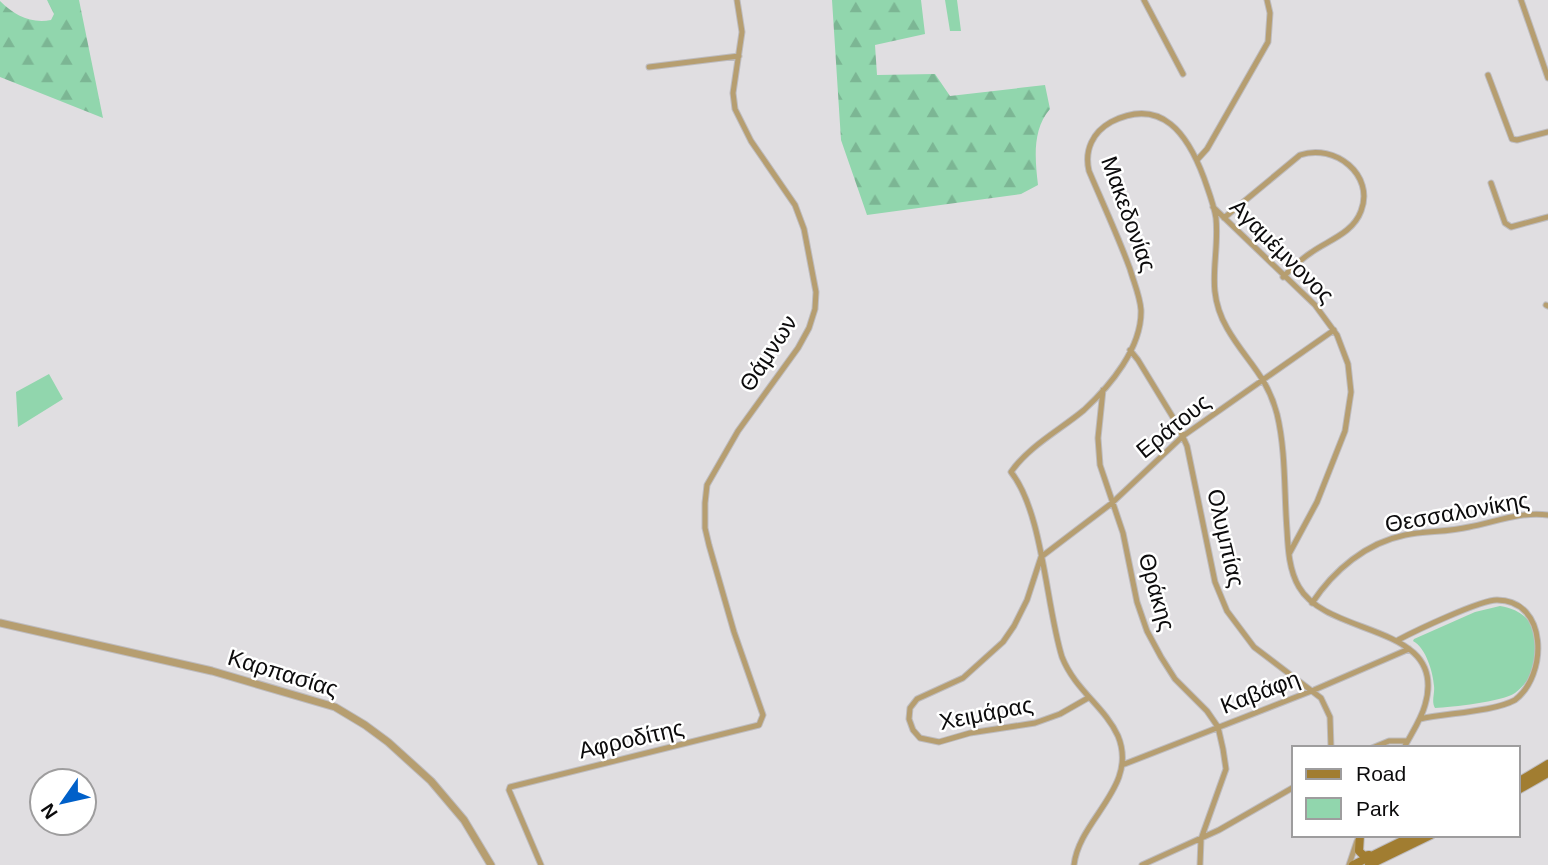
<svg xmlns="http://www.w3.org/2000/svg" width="1548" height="865" font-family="Arial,sans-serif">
  <defs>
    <pattern id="forest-firs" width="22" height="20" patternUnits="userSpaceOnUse" patternTransform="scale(1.75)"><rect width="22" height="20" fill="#91d6ad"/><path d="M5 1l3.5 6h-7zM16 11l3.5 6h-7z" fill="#7cb694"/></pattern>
  </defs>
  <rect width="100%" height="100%" fill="#e0dee1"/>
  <path fill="#91d6ad" d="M945 0H957L961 31H950Z
    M49 374 63 399 18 427 16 392Z
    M1500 606C1548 613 1548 668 1515 693 1501 702 1452 707 1435 708 1431 701 1435 694 1434 686 1433 672 1426 648 1413 641L1414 639 1475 612Z"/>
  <path fill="url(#forest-firs)" d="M47 0H79L103 118 0 77V1C14 15 31 24 51 20L54 14Z
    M832 0H921L925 34 875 45 877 75 935 74 950 96 1045 85 1050 109C1032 130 1035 159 1038 185L1021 194 867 215 841 140Z"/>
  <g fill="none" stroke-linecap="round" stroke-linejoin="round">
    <defs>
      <path id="minor" d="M1144 0 1183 74
        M1521 0 1548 78
        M649 67 739 56
        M1488 75 1512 139 1517 140 1548 132
        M1197 160 1207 149 1268 42 1270 13 1267 0
        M1491 183 1505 223 1511 227 1548 217
        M1213 207 1315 305 1337 335 1348 364 1351 392 1345 431 1317 502 1289 554
        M1224 218 1300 155C1335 143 1375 175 1361 211 1353 233 1329 240 1312 252 1301 259 1292 268 1283 277
        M1546 305 1548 306
        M1130 350 1138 360 1177 424 1187 446 1215 582 1227 611 1254 647 1321 698 1330 717 1331 748
        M1103 390 1098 438 1100 465 1123 533 1137 602 1147 631 1161 657 1175 679 1207 711 1218 727 1223 749 1226 769 1201 839 1200 865
        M1312 603C1334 570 1366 543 1405 535 1426 531 1448 532 1469 527 1495 522 1522 511 1548 515
        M1398 640C1415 631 1480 600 1497 600 1548 600 1548 675 1515 700 1493 712 1446 713 1420 719
        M1088 698 1060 714 1035 723 970 733 939 742 920 738 913 730 909 719 910 708 917 699 963 678 1003 642 1014 626 1027 600 1041 557 1112 503 1183 436 1334 330
        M1372 748 1389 741H1407
        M1122 765 1314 690 1409 649
        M541 865 509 790 510 787 759 725 763 715 734 632 709 545 705 528V503L707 485 738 431 798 348 809 328 815 309 816 292 804 229 795 205 751 141 735 109 733 93 742 32 737 0
        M1074 865C1079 819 1139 787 1118 736 1105 707 1075 690 1062 657 1046 606 1043 512 1011 472 1029 446 1060 430 1084 410 1110 386 1142 348 1141 310 1140 296 1134 283 1130 269 1118 236 1103 204 1089 171 1084 150 1093 132 1111 122 1162 96 1188 135 1204 178 1208 190 1214 205 1216 218 1220 258 1204 288 1227 328 1245 360 1267 375 1277 414 1286 451 1284 492 1287 530 1288 549 1289 570 1299 587 1328 638 1449 623 1425 705 1421 720 1411 734 1404 748
        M1142 865 1219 830 1294 787
        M1349 865 1357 841"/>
      <path id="tertiary" d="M0 623 212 671 335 707 365 725 388 742 431 781 464 820 491 865"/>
      <path id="secondary" d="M1518 782 1548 764
        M1518 790 1548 773
        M1360 835 1359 851 1364 856 1369 855
        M1353 865 1414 835
        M1369 865 1431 835"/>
    </defs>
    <use href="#minor" stroke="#bebcbf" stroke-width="7"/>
    <use href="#tertiary" stroke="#bebcbf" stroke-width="9"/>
    <use href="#secondary" stroke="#bebcbf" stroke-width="10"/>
    <use href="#minor" stroke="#b69e70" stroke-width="5"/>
    <use href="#tertiary" stroke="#b69e70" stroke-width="7"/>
    <use href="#secondary" stroke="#a17d31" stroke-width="8"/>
  </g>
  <g text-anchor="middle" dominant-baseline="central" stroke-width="5" stroke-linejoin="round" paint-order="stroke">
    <g font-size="23" fill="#0c0b0c" stroke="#fff">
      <text transform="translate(1129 214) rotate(70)">Μακεδονίας</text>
      <text transform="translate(1282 251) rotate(45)">Αγαμέμνονος</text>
      <text transform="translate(768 353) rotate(-57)">Θάμνων</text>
      <text transform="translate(1173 426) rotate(-39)">Εράτους</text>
      <text transform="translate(1457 512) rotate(-10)">Θεσσαλονίκης</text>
      <text transform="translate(1226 538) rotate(77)">Ολυμπίας</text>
      <text transform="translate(1157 592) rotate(74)">Θράκης</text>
      <text transform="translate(283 673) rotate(17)">Καρπασίας</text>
      <text transform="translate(1260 692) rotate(-21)">Καβάφη</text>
      <text transform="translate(986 713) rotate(-11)">Χειμάρας</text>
      <text transform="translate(631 739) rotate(-13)">Αφροδίτης</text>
    </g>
  </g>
  <rect x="1292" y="746" width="228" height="91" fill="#ffffff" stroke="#9e9d9e" stroke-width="2"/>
  <rect x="1306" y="769" width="35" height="10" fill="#a17d31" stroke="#9e9d9e" stroke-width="2"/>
  <text x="1356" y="781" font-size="21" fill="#0c0b0c">Road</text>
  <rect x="1306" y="798" width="35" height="21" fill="#91d6ad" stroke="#9e9d9e" stroke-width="2"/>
  <text x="1356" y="816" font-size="21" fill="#0c0b0c">Park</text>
  <g transform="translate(63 802) rotate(236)"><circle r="33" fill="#ffffff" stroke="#9e9d9e" stroke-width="2"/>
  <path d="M0-5L12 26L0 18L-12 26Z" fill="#0060c9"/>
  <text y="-10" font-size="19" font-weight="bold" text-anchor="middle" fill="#0c0b0c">N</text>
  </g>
</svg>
